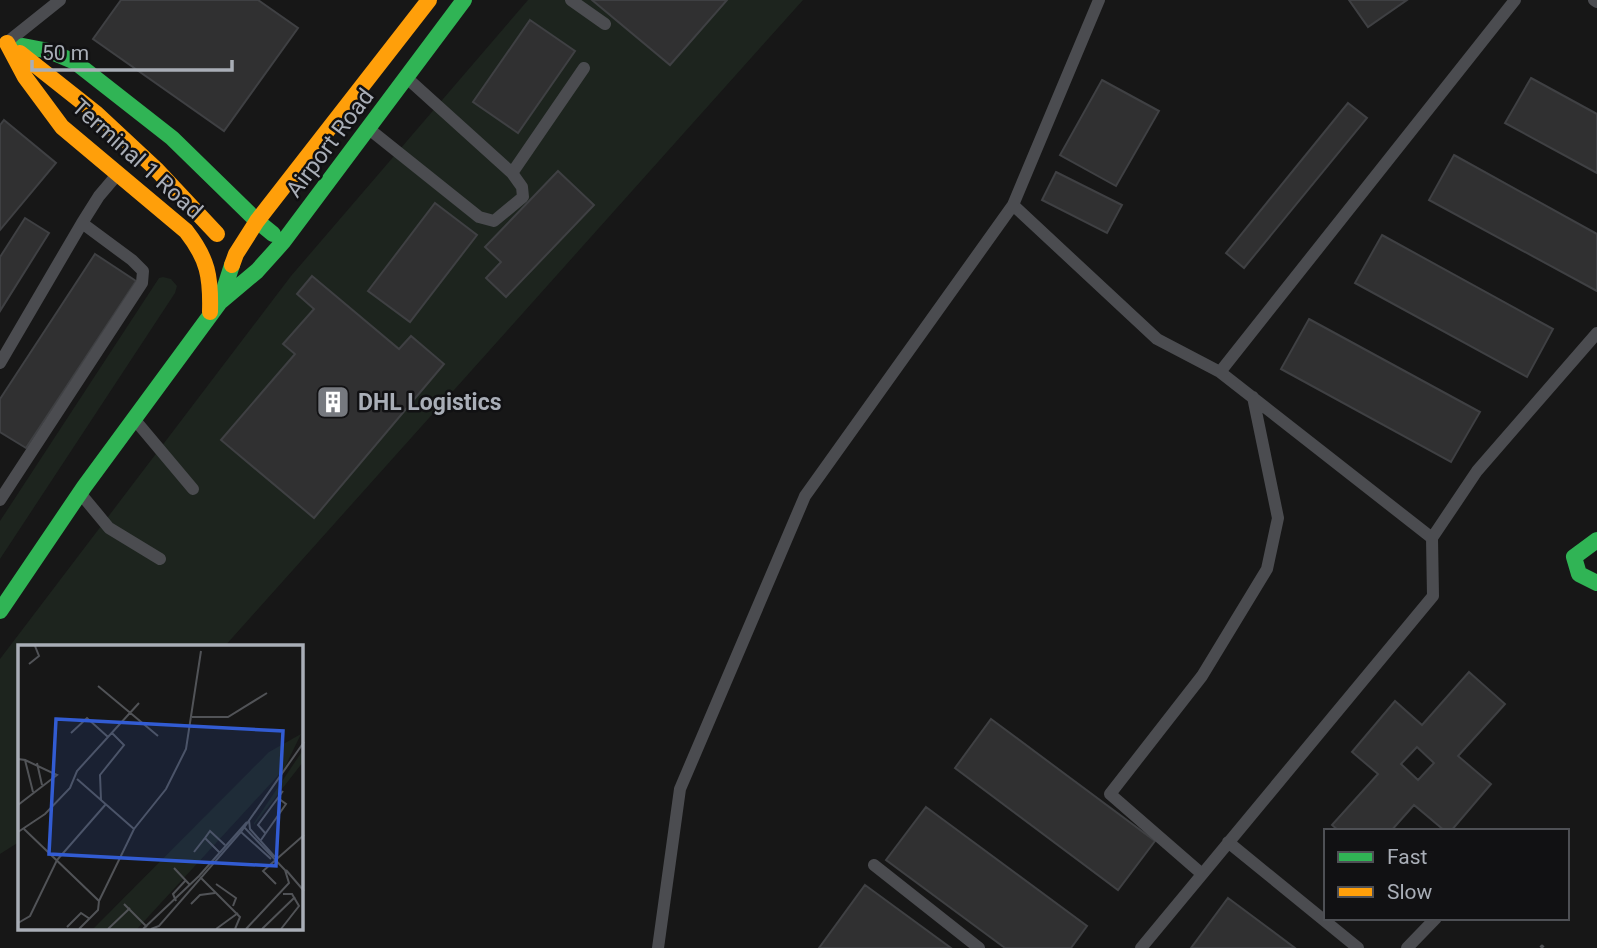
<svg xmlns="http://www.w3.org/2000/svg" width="1597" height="948" font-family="Roboto,sans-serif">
  <rect width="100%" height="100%" fill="#171717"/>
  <path fill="#1d241e" d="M528 0H803L224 647H19V842L0 854V659L291 276Z
    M163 277 171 279 177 286 175 293 0 559V521L159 278Z"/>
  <path fill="#303031" stroke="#3f4043" stroke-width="2" fill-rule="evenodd" d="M121 0H258L298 28 224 131 93 39Z
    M592 0H727L670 65Z
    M1349 0H1407L1368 27Z
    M530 20 575 51 518 133 473 102Z
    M1531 78 1597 114V173L1505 123Z
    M1102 80 1159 111 1116 186 1060 155Z
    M1348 103 1367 118 1244 268 1226 253Z
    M4 120 56 163 0 230V125Z
    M1454 155 1597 234V291L1429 200Z
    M558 171 594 205 506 297 486 278 501 262 485 247Z
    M1056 172 1122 205 1107 233 1042 200Z
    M435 203 477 235 410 322 368 291Z
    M25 218 49 233 0 311V257Z
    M1382 235 1553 329 1527 377 1355 283Z
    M95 254 136 281 26 448 0 432V399Z
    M312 276 399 349 411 336 444 364 314 518 221 440 295 354 283 344 314 309 297 294Z
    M1309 319 1480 412 1451 462 1281 369Z
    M1469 672 1505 704 1458 756 1491 784 1451 831H1445L1414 805 1391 831H1339L1332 825 1378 774 1352 752 1395 701 1422 725ZM1417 747 1434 763 1418 780 1401 764Z
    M991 719 1155 841 1118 890 955 768Z
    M926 807 1087 926 1071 948H1005L886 860Z
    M865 885 951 948H819Z
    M1228 898 1295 948H1191Z"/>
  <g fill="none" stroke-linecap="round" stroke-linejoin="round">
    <path stroke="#4d4e51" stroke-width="4.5" stroke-dasharray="3.5 5" stroke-linecap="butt" d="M1541 948 1542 947 1543 948"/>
    <path stroke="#4b4c50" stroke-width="12" d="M571 0 605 24
      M1594 0 1597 2
      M10 40 60 0
      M408 79 512 173 584 68
      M369 129 479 217 494 221 523 197 522 187 512 173
      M1013 205 1157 339 1220 372 1432 538
      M0 363 82 223 99 196 116 176
      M1220 372 1515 0
      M135 420 193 489
      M80 493 109 528 160 559
      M0 500 142 283 143 271 132 260 82 223
      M1228 842 1358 948
      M874 865 979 948
      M1202 874 1110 794 1202 676 1267 569 1278 518 1253 397
      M658 948 680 789 805 496 1013 205 1099 0
      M1141 948 1433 596 1432 538 1477 471 1597 333
      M1407 948 1436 918"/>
    <path stroke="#30b455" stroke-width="16" d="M23 46 49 51 75 62 172 138 257 221 273 234
      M220 302 257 271 283 242 464 0
      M1597 540 1574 557 1579 574 1597 583
      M0 611 84 487 220 302 232 265"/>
    <path stroke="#ff9f0a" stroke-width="16" d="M7 43 25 77 62 127 186 231C208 259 211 277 210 312
      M20 53 97 114 156 169 217 234
      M232 265 236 254 257 221 429 0"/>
  </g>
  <defs>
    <symbol id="building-square" viewBox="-11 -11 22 22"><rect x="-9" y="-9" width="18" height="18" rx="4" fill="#76797f" stroke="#111113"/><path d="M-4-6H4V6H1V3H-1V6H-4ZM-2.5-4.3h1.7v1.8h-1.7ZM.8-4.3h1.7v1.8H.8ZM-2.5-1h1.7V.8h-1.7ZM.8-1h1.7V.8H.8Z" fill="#fff"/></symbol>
  </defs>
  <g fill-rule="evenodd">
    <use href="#building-square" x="314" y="383" width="38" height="38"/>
  </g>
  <g text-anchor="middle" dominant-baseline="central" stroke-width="5" stroke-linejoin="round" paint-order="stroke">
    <g font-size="23" fill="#a9aeb7" stroke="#111113">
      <text transform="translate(330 143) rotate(-53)">Airport Road</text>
      <text transform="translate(137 159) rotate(42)">Terminal 1 Road</text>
    </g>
    <g font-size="23" font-weight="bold" fill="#a9aeb7" stroke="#111113" text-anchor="start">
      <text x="358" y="402">DHL Logistics</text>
    </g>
  </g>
  <g transform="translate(18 645)">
    <rect width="285" height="285" fill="#171717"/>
    <path d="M283 89 266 124 119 284H75L251 107ZM285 105V117L236 180V178Z" fill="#1d241e"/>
    <path fill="none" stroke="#515357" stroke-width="2" d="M11 19 21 11 17 1M80 41 140 91M174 72H210L249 48M53 88 69 73 90 92M0 114 7 115 15 147M19 118 24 140M59 134 116 184M83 155 82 130 106 100 94 88M0 160 39 130 7 115M231 175 232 184 257 212M225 181 267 225 271 238 228 284M6 184 81 256 80 265 61 284M0 187 27 169 52 143 59 126 121 58M223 187 253 214M248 189 240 180 265 146M187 193 192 186 207 200M243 195 268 159 260 153M176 207 187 193 201 207M156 223 172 240M268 225 286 246M182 232 222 272 217 284M198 239 218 253 215 261M258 239 245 226 286 190M81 256 116 184 148 144 168 104 183 6M158 256 155 249 167 236M106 259 129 282M173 259 182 250 197 248M0 278 12 271 39 215 88 159M49 282 63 268 72 274M90 284 112 263M125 284 181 231 229 177M133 284 141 281 223 187 286 97M198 284 220 268M244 284 277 252M263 284 281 261 274 249H265"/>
    <path fill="#325cd3" fill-opacity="0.15" stroke="#325cd3" stroke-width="3.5" d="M38 74 265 86 258 221 31 209Z"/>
    <rect width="285" height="285" fill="none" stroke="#a9aeb7" stroke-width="3.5"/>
  </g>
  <rect x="1324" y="829" width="245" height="91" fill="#111113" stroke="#4e5055" stroke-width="2"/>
  <rect x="1338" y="852" width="35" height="10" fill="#30b455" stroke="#4e5055" stroke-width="2"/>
  <text x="1387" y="864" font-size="21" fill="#a9aeb7">Fast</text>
  <rect x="1338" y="887" width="35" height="10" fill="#ff9f0a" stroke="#4e5055" stroke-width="2"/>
  <text x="1387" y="899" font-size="21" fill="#a9aeb7">Slow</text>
  <path d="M32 60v10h200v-10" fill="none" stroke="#a9aeb7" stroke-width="3.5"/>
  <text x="42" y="60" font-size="21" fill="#a9aeb7" stroke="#111113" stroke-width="5" paint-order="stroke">50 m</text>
</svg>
